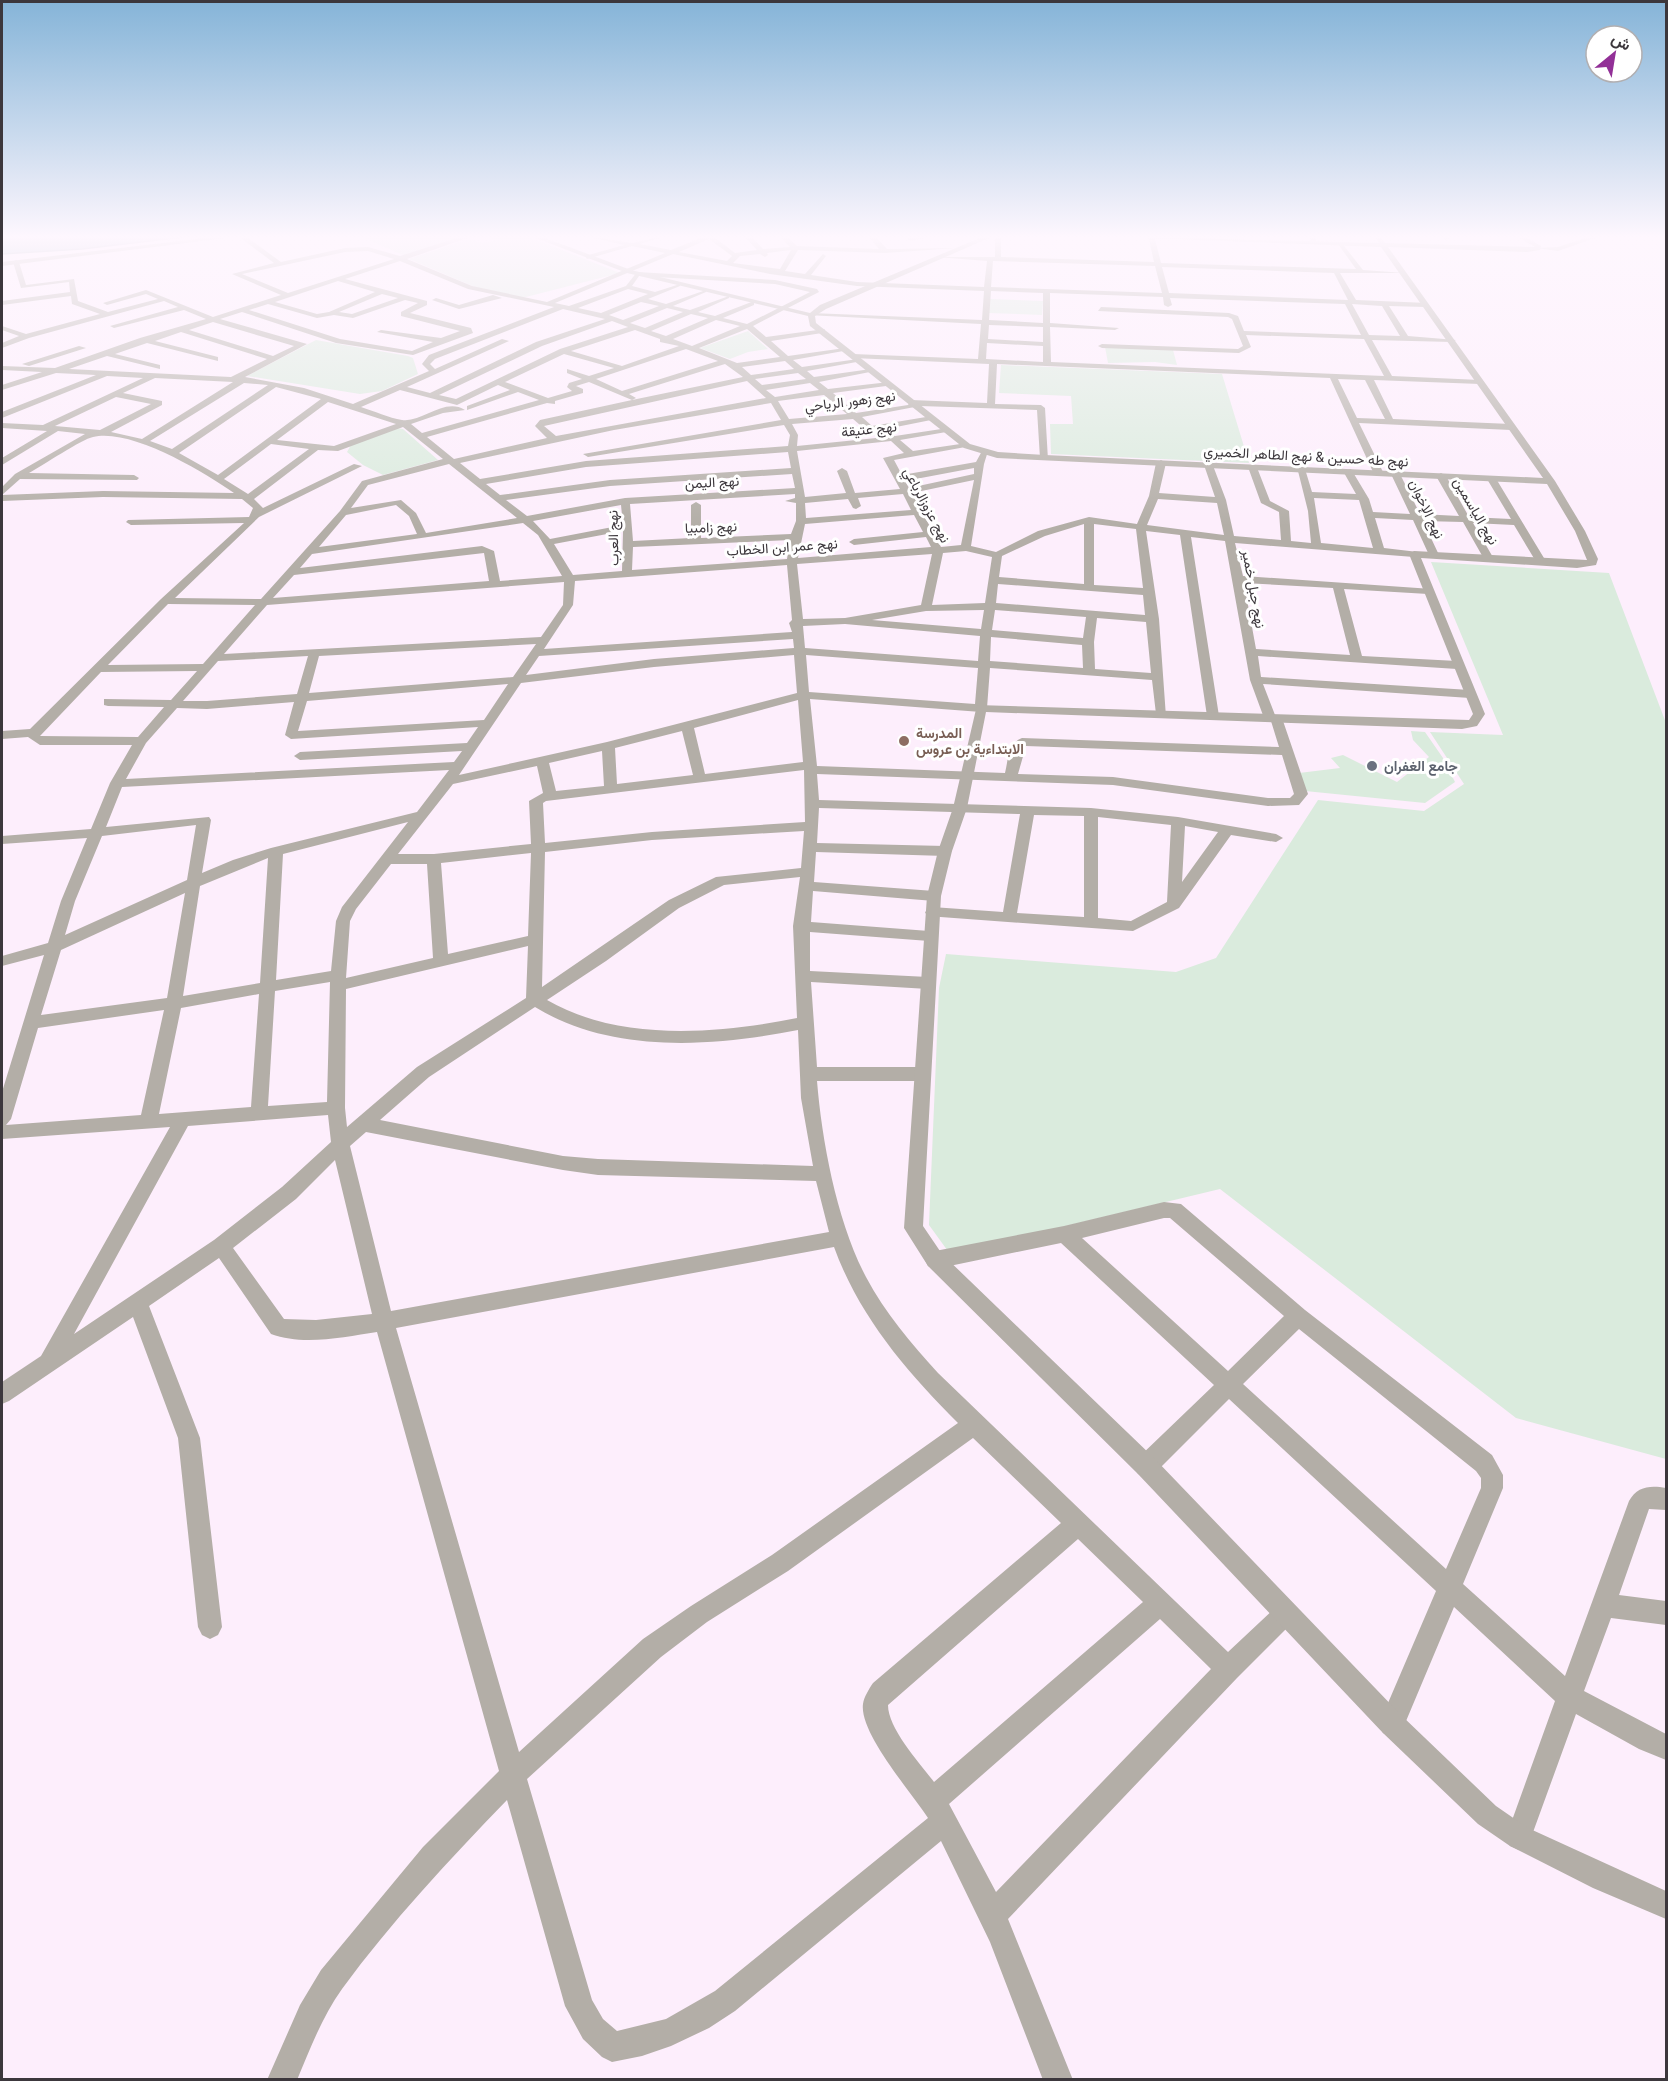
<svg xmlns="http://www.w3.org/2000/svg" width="1668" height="2081" font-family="Roboto,Vazirmatn,sans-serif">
  <rect width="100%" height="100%" fill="#fdeefc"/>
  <path fill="#daebdd" d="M357 235H468L405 256Z
    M484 235 529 237 620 273 522 298 477 288 409 259 469 239 482 243 496 240Z
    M990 299 1043 301 1042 315 988 313Z
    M748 331 768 349 748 352 730 359 700 348Z
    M316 340 408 356 413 358 418 374 382 391 360 394 247 376Z
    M1105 347 1173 350 1177 365 1155 362 1108 363Z
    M1001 365 1222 374 1249 463 1051 454 1050 424H1073L1071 396 999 393Z
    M397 428 403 429 438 460 383 475 363 465 347 452 351 445Z
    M1431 562 1609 573 1666 723V1459L1516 1418 1220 1189 950 1254 929 1225 939 988 946 954 1176 972 1216 958 1318 800 1424 811 1464 784 1430 732 1503 735Z
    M1411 731 1425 732 1443 758 1455 782 1425 803 1305 791 1299 773 1340 768 1331 758 1343 755 1397 782 1429 757 1413 740Z"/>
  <path fill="#91b3bf" stroke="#788e98" stroke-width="1.5" d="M2 235H200L82 249 2 254Z"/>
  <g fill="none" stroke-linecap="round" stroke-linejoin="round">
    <path fill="#b3aea7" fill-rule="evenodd" d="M244 235 281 262 345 248 368 247 400 256 466 235H476L407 259 472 286 547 302 665 253 632 246 587 259 585 256 624 245 581 235 632 243 669 235 640 244 671 250 708 235H717L714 237 735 253 757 250 743 235H750L763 249 790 247 778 235H785L797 246 879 249 867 235H874L887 249 957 248 885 253 798 250 785 271 805 274 823 254 826 256 811 275 857 282 984 287 987 261 937 257H995V235H1001V257L1154 262 1148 235H1154L1161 263 1356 269 1338 244 1341 242 1363 270 1405 273H1340L1356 300 1428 303 1425 307 1389 306 1408 336 1456 340 1452 342 1372 340 1392 376 1480 380 1484 382 1480 384 1374 380 1393 419 1511 424 1515 427 1511 430 1359 423 1383 472 1378 475 1373 472 1330 378 997 364 995 404 1041 405 1045 408 1048 460 1040 458 1037 410 920 406 862 417 872 426 932 416 936 419 881 430 895 436 948 428 952 431 900 440 913 451 967 443 971 446 894 460 902 475 976 462 982 451H988L984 464 971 546 996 552 1038 531 1089 517 1137 524 1149 496 1156 463 1161 460 1166 463 1159 493 1215 497 1204 465 1212 463 1226 500 1234 536 1281 540 1279 512 1261 503 1248 467 1256 465 1270 501 1289 511 1291 541 1311 543 1308 511 1297 467 1305 469 1312 492 1356 494 1343 471 1351 469 1369 499 1373 512 1410 514 1391 474 1399 472 1420 514 1459 516 1436 476 1441 473 1446 476 1469 517 1511 519 1487 479 1495 477 1547 563 1538 565 1514 525 1473 523 1494 559 1489 562 1484 559 1463 522 1423 521 1439 555 1434 558 1429 555 1413 520 1375 518 1384 548 1418 552 1419 554 1414 557 1235 543 1243 576 1432 589 1433 591 1428 594 1344 589 1362 656 1457 661 1463 665 1457 669 1258 656 1261 677 1470 690 1476 694 1470 698 1263 684 1275 715 1282 718 1308 794 1299 805 1268 806 1113 785 817 774 819 800 1091 808 1178 817 1276 834 1283 838 1276 842 1231 835 1179 908 1133 931 927 916 925 912 932 907 1003 912 1020 814 819 808 817 843 945 846 952 851 945 856 816 852 814 882 934 891 941 896 934 901 813 891 811 922 929 931 937 936 929 941 810 932V971L928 977 936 983 928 989 811 982 817 1067H922L928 1069 930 1074 928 1079 922 1081H817C822 1142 837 1222 866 1277 885 1313 911 1343 938 1373L1228 1652 1277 1606 1285 1602 1293 1606 1297 1614 1293 1622 1237 1678 1008 1919 1073 2080H1043L990 1942 941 1841 735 2011 709 2028 671 2046 642 2056 612 2062 602 2057 583 2039 565 2006 507 1800C449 1860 391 1922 342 1989 322 2017 310 2049 297 2080H267L300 2005 321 1970 423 1847 499 1771 377 1332C344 1337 303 1346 271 1334L219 1258 149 1306 200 1438 222 1627 218 1635 210 1639 202 1635 198 1627 178 1438 133 1317 9 1401 2 1404V1382L41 1356 170 1127 2 1139V1092L44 955 2 966V956L48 943 61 901 87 838 2 844V836L91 829 110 783 132 745H40L28 737 2 739V731L30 729 161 599 244 523 131 525 126 522 128 520 249 517 253 508 242 499 103 497 2 501V495L103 491 234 493C202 471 131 428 93 437 82 439 42 466 29 473L134 475 139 478 137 480 20 479 2 495V487L15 474 85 434 58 431 2 465V458L47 431 2 428V423L43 425 143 378 107 376 2 418V412L96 375 56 373 2 390V385L42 372 2 370V366L55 368 140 338 206 319 184 310 114 328 110 326 178 307 164 301 29 338 2 348V343L19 336 2 330V326L26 334 100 314 72 304 71 296 2 305V301L70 292 69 282 21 288 13 262 16 260 19 262 26 285 74 279 78 301 108 312 158 299 146 294 107 305 103 303 146 290 213 317 281 295 232 274 274 263 238 236ZM709 239 732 256 727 261 679 252ZM791 250 780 269 733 263 740 256 760 254 765 257 768 255 767 253ZM368 251 394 259 288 293 242 274 345 252ZM673 254 770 274 857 286 984 291 982 320 811 313 807 315 981 324 978 359 853 354 849 356 853 358 989 364 987 403 911 400 908 405 856 413 833 393 886 386 889 382 828 389 819 382 875 371 871 369 814 377 807 371 862 361 858 359 802 367 793 360 849 350 845 348 788 356 771 341 822 333 825 329 766 337 753 326 819 292 817 289 775 280 637 272 626 286 569 306 555 303ZM400 261 468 289 554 307 429 355 422 364 429 371 353 404 304 388 245 377 307 344 220 319 242 312 336 343 413 355 473 333 471 328 410 313 427 305V301L345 279ZM993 261 1155 266 1162 293 991 287ZM1162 267 1334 273 1348 300 1169 293ZM639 276 775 284 810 292 747 324 723 318 754 305V301L715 316 698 312 729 298V296L690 310 673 306 706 292V290L666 304 648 299 680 286V284L655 292 632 286ZM338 281 375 292 329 312 317 314 275 302ZM628 289 648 294 601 313 578 308ZM991 291 1043 293V323L989 320ZM1050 293 1163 297 1164 305 1168 307 1172 305 1170 298 1345 304 1361 335 1244 331 1238 316 1229 313 1101 307 1098 311 1228 317 1232 319 1243 346 1238 349 1102 344 1098 346 1102 348 1239 353 1251 347 1246 335 1364 339 1384 376 1051 362 1050 327 1115 330 1119 328 1050 323ZM382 294 398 298 352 314 339 312ZM405 300 418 303 401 312V316L460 331 441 338 381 330 377 332 433 342 412 351 340 339 249 310 268 304 317 318 334 315 353 318ZM641 302 659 306 623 320 609 315ZM1352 304 1382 306 1400 336 1369 335ZM667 308 683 312 645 328 630 323ZM563 309 605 319 536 342 430 393 407 387 509 341 502 339 435 369 430 364 435 359ZM691 314 708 318 666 336 651 331ZM716 320 740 326 692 346 673 339ZM612 321 628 327 560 349 456 399 439 395 542 346ZM213 322 294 346 273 356 189 330ZM989 325 1043 327V342L988 339ZM747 329 780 357 737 363 699 348ZM635 330 660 339V342L679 346 622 366 571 351ZM181 332 267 359 231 377 69 369 107 356 160 369V365L115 354 147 343 218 361V357L155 341ZM987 343 1043 346V362L986 359ZM686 349 718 361 622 391 596 379ZM564 354 614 368 589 376 567 369V373L582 379 569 383 567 387 572 391 548 398 505 382ZM785 361 794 369 751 375 742 367ZM725 364 743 377 632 400 636 398 629 394ZM798 373 806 379 762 385 755 379ZM155 378 233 382 142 439 111 432 162 405V401L123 393ZM1338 379 1365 380 1385 419 1357 418ZM747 381 766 398 556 436 544 426ZM589 382 632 400 540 420 535 426 547 438 454 459 427 437 547 403 555 404V401L583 393V389L576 386ZM244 383 268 385 172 449 150 441ZM810 383 819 390 775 397 766 390ZM498 385 510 390 467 406V410L518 392 539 400 422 433 411 424 443 413 465 410C444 397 422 423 402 420 389 418 374 411 361 407L400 390 457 405ZM276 387 321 399 218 475 179 453ZM824 395 847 414 789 419 778 401ZM116 397 151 404 100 430 55 426ZM328 402 396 424 334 446 277 440ZM771 403 781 420 583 454 588 457 784 425 790 435 788 446 586 461 480 479 460 463 614 430ZM853 419 867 431 886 437 797 446 798 435 792 424ZM403 427 443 459 362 481 340 511 261 599 175 598 259 517 362 466 354 464 263 508 254 499 318 450 338 451ZM891 441 904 453 883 458 900 489 855 493 847 471 842 468 837 471 846 493 805 497 797 451ZM271 444 309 449 248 494 224 479ZM788 452 791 468 610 480 500 495 486 484 586 467ZM449 464 517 518 426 533 416 513 401 500 351 508 368 485ZM974 468V474L909 488 905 481ZM792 474 795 488 625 498 527 516 506 500 610 486ZM974 480 961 545 941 547 912 493ZM795 494V498L785 501 796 503V521L791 534 701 538V505L696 502 691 505V538L633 541 630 504ZM903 494 911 510 806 518 805 503 848 499 853 508 856 509 861 506 858 498ZM1314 498 1359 500 1373 548 1321 543ZM1158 499 1217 503 1224 535 1147 525ZM396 505 409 516 417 534 319 547 346 515ZM621 505 623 525 550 539 533 521ZM914 515 923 532 854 539 849 542 854 545 926 537 931 547 798 558 805 524ZM523 523 538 535 562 576 500 581 494 551 482 546 300 568 312 554ZM1084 524V584L999 577 1002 556 1045 536ZM1094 524 1136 529 1143 588 1094 585ZM623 531 622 571 573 575 554 544ZM1146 531 1180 535 1207 716 1213 720 1219 716 1191 537 1225 541 1250 680 1264 718 1271 721 1279 747 1022 738C1008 743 1008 761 1005 773L817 766 810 699 981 712 987 708 990 668 1152 680 1156 714 1158 717H1166L1159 619ZM790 540 787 559 632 570 633 547ZM966 551 992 557 985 603 932 605 943 553ZM484 553 489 581 273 598 294 575ZM932 554 921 605 845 618 803 619 797 564ZM787 565 792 620 789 623 792 632 544 649 573 605 575 581ZM564 582 563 605 541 637 224 654 267 605ZM1244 583 1333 588 1350 655 1256 649ZM998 584 1143 595 1145 615 996 603ZM168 604 255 605 203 664 108 665ZM984 610 981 629 872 620 926 611ZM995 610 1086 617 1083 638 992 630ZM1097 618 1146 622 1151 673 1095 669 1094 642ZM845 624 980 636 978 661 805 648 803 626ZM991 637 1082 645 1083 668 990 661ZM793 639 794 648 654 659 526 675 539 656ZM536 644 513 677 309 693 319 656ZM794 655 797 693 607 742 459 775 521 683 654 667ZM806 655 978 668 975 704 809 692ZM308 656 297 694 207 701H183L218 661ZM197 671 171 700 104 699V705L108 706 164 707 138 737 40 736 101 672ZM508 684 484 720 298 731 307 701ZM798 700 803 762 705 774 694 728ZM294 702 285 735 291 739 478 727 467 743 300 752 294 756 300 760 462 751 454 762 126 779 146 743 177 708 207 709ZM682 731 693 775 617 784 615 748ZM1026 746 1282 755 1294 794 1290 798H1268L1113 777 1018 774ZM602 751 604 786 556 791 549 763ZM537 766 543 793 529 801 531 844 434 854H398L453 784ZM449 770 417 812 271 848 233 860 202 873 211 820 209 817 106 827 122 787ZM804 770 805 822 652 832 545 843 543 803 546 801ZM1034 815 1084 816V917L1017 913ZM1098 817 1171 825 1167 902 1131 921 1098 918ZM408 822 342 907 336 921 331 971 276 980 283 854ZM196 825 187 880 65 935 75 901 102 836ZM1185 826 1218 832 1182 882ZM804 831 801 868 716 877 669 900 542 987 545 852 652 840ZM531 853 528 936 448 954 441 863ZM268 858 260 983 183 996 200 886ZM391 864H427L433 958 346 978 350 921 356 909ZM800 877 793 926 797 1018C718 1034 619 1042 547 1000L606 961 679 908 724 885ZM185 893 167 998 41 1015 61 950ZM528 946 526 998 417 1067 347 1127 345 1108 346 989ZM330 982 327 1102 268 1106 275 991ZM259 994 251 1107 159 1114 181 1008ZM535 1007C611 1054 713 1047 798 1030L801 1098 813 1166 598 1159 563 1156 380 1120 429 1077ZM164 1010 141 1115 6 1125 11 1119 38 1028ZM328 1115 331 1142 282 1187 214 1240 74 1334 188 1126ZM366 1132 563 1170 598 1175 816 1181 829 1232 391 1311 350 1146ZM335 1160 372 1314 316 1320 284 1319 233 1248 296 1199ZM834 1247C859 1316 906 1371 958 1423L772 1555 691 1606 643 1639 519 1752 396 1328ZM973 1438 1061 1523 873 1683C869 1689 864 1697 863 1704 859 1733 912 1793 928 1818L715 1991 666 2019 617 2031 603 2019 592 2000 527 1779 661 1657 707 1622 788 1571ZM1078 1539 1143 1602 934 1782C920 1763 888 1729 888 1705ZM1160 1619 1211 1669 996 1892 949 1804Z
      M923 235H940L910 241 907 239Z
      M1310 235H1316V244L1311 243Z
      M1441 235H1447L1450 239 1445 240Z
      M1594 235H1604L1558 251 1536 248 1558 247Z
      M493 295 502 298 459 309 432 300 436 298 459 305Z
      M79 346 86 348 29 366 22 364Z
      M1164 1202 1181 1204 1305 1310 1492 1455 1503 1475V1488L1463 1584 1565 1676 1629 1501C1637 1486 1651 1485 1666 1488V1510L1649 1509 1619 1595 1666 1601V1625L1611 1618 1584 1691 1666 1734V1760L1639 1749 1576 1714 1528 1846 1519 1850 1510 1846 1506 1837 1555 1701 1454 1607 1401 1733 1392 1737 1383 1733 1379 1724 1436 1591 1229 1399 1154 1474 1146 1477 1138 1474 1135 1466 1138 1458 1214 1385 1061 1243 935 1269 928 1266 925 1260 928 1254 935 1251 1064 1226ZM1164 1218H1170L1284 1316 1228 1371 1082 1238ZM1299 1329 1476 1471 1481 1478V1488L1446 1569 1243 1384Z"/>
    <path fill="#b3aea7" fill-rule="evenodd" d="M230 235H250L2 266V262Z
      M528 235H537L631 270 810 313 820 305 987 235H996L826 309 815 316 816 323 970 444 998 452 1045 455 1543 478 1381 247 1064 235 1379 243 1373 235H1379L1385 243 1535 247 1514 235H1522L1541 246 1540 250 1527 252 1388 247 1555 481 1585 531 1598 559 1596 565 1577 568 1421 558 1485 714 1477 726 1462 729 986 712 967 808 952 851 941 896 923 1226 942 1254 1154 1458 1401 1715 1496 1806 1528 1828 1666 1891V1919L1593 1888 1510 1846 1478 1824 1383 1733 1138 1474 928 1266 904 1228 927 896 938 851 953 808 977 705 1469 720 1473 714 1409 554 1414 551 1587 560 1575 531 1547 484 997 458 964 448 810 326 808 316 627 273Z"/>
  </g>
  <linearGradient id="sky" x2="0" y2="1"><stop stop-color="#85b4d8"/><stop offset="0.45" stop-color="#fef7fe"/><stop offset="1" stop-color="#fef7fe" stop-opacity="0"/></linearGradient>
  <rect width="1668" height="526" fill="url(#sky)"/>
  <circle fill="#8d6e63" stroke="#fff" stroke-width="2" cx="904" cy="741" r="6"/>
  <circle fill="#6b7280" stroke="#fff" stroke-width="2" cx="1372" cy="766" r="6"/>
  <g text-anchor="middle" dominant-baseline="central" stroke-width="6" stroke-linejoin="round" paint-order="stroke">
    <g font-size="14" fill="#3c373c" stroke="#fff">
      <text transform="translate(850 401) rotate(-7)">نهج زهور الرياحي</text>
      <text transform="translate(869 429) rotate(-6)">نهج عتيقة</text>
      <text transform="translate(1306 456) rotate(3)">نهج طه حسين &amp; نهج الطاهر الخميري</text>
      <text transform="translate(712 482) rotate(-3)">نهج اليمن</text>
      <text transform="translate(927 505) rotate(62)">نهج عزوزالرباعي</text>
      <text transform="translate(1427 509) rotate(65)">نهج الإخوان</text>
      <text transform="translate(1476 511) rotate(60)">نهج الياسمين</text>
      <text transform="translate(711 527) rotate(-2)">نهج زامبيا</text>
      <text transform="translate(613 538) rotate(-91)">نهج العرب</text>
      <text transform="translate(782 547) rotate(-4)">نهج عمر ابن الخطاب</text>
      <text transform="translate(1254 589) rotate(80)">نهج جبل خمير</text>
    </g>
    <g font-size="14" font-weight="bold" fill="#785e54" stroke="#fff" text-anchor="start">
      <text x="916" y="733">المدرسة<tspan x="916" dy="16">الابتداءية بن عروس</tspan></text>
    </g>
    <g font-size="14" font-weight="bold" fill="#5b616d" stroke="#fff" text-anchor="start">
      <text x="1384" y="766">جامع الغفران</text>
    </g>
  </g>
  <rect width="1668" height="2081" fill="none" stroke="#3c373c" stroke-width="6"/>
  <g transform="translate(1614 54) rotate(30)"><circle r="28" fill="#ffffff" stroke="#b1afb1" stroke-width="1.5"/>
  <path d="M0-4.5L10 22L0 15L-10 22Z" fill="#923097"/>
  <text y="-9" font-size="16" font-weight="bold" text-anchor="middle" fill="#3c373c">ش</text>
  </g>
</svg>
